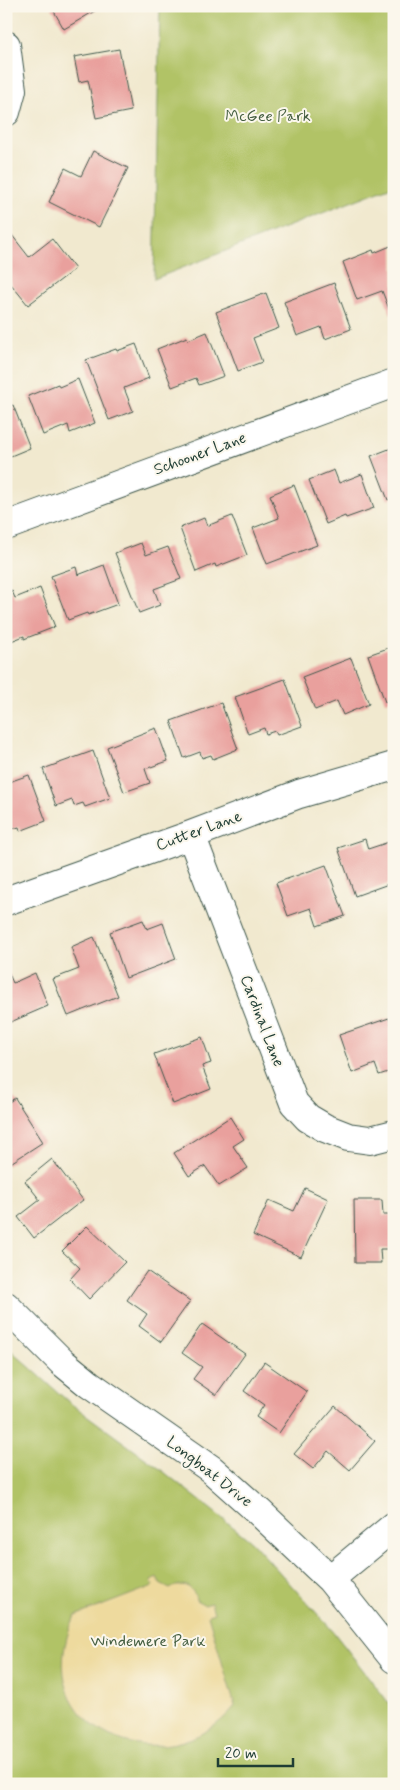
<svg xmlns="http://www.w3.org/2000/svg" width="400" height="1790" font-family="Mynerve,sans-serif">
  <rect width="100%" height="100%" fill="#fbf7ec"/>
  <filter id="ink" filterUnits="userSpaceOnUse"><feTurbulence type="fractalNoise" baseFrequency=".02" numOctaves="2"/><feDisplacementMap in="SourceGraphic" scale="10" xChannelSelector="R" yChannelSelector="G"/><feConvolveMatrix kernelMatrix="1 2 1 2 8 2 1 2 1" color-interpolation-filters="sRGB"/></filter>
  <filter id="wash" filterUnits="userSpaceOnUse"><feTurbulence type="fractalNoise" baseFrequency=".0096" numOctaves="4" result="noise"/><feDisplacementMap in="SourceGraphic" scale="20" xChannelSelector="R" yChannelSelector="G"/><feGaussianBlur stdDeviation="1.12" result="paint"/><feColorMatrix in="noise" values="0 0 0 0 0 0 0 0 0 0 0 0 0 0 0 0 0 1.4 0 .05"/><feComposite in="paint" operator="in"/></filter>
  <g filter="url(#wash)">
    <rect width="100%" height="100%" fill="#f1e9cf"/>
    <path fill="#b1c366" stroke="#68804d" d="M160 6H394V185L154 279Z
      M6 1346 70 1403 164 1472 252 1542 331 1629 385 1698 394 1712V1784H6Z"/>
    <path fill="#eeda9e" stroke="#868c69" d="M157 1578 160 1584 170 1589C182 1581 194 1586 196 1600L205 1605 211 1603 214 1613 208 1615 235 1706C167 1790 21 1730 75 1616L153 1586 151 1581Z"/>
    <g id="blocks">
      <path fill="#e9a09d" d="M51 6H96L98 9 64 29Z
        M119 49 131 111 96 118 88 80 79 82 74 57Z
        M93 151 128 168 99 227 49 202 65 168 81 176Z
        M8 230 29 257 52 239 75 269 28 305 6 278V231Z
        M393 245 394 313 391 314 382 291 357 300 343 262 373 250 374 253Z
        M334 283 351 329 325 339 321 327 297 336 284 302Z
        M266 293 279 328 253 338 262 362 238 371 216 312Z
        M207 332 224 376 199 385 196 378 172 387 157 349 187 337 188 340Z
        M136 344 149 378 124 388 133 411 109 420 86 360 116 349 117 351Z
        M78 379 95 423 70 433 68 425 43 435 28 396 58 384 59 387Z
        M13 405 30 448 6 458V407Z
        M394 447V497L388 500 371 456Z
        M334 470 339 483 362 474 374 508 346 518 345 516 326 524 309 480Z
        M294 485 317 545 267 564 253 528 279 518 270 495Z
        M232 516 247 555 216 567 215 564 196 572 180 528 204 518 207 526Z
        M141 543 146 555 168 547 181 579 154 589 160 605 139 613 115 553Z
        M104 565 118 604 88 615 87 613 68 620 51 576 76 567 78 575Z
        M40 588 55 627 24 639V636L6 643V593L12 591 15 598Z
        M394 646V699L385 702 368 655Z
        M351 658 369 704 343 715 337 701 315 710 302 677Z
        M285 679 302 726 277 735 275 731 266 734 264 728 248 734 235 697Z
        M221 703 238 749 213 759 211 755 202 758 200 752 184 758 171 721Z
        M156 728 168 761 145 769 150 783 124 792 107 747Z
        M93 751 110 798 85 807 83 803 74 806 72 800 56 806 43 769Z
        M29 775 46 821 20 831 19 827 10 830 6 824V783Z
        M365 839 368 849 392 841 394 846V882L355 896 338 848Z
        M326 865 345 916 317 926 311 908 288 916 276 883Z
        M143 920 147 929 163 923 176 959 126 978 110 932Z
        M94 937 118 996 68 1016 53 979 79 969 71 947Z
        M6 967 13 983 35 973 48 1006 6 1024Z
        M389 1018 394 1031V1070L379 1075 375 1064 352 1073 339 1035Z
        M202 1037 211 1063 202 1066 211 1089 173 1104 154 1054Z
        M15 1098 43 1142 6 1166V1104Z
        M230 1117 244 1139 233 1146 248 1168 219 1186 205 1166 189 1176 174 1153Z
        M52 1159 83 1200 34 1238 18 1217 40 1200 25 1181Z
        M305 1188 328 1199 301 1257 253 1235 269 1200 294 1211Z
        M354 1200H382L383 1215H394V1249H380L381 1263H355Z
        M87 1226 125 1262 89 1299 70 1279 80 1268 62 1251Z
        M147 1271 190 1301 161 1342 139 1326 147 1314 127 1300Z
        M202 1324 245 1354 216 1395 193 1379 202 1367 182 1353Z
        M264 1362 307 1392 279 1433 256 1417 264 1405 244 1391Z
        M335 1406 375 1441 350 1470 328 1451 313 1469 294 1454Z"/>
    </g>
  </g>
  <g filter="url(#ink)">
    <use href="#blocks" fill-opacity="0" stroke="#3e574b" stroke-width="1"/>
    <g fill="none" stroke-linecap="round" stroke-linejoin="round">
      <defs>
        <path id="minor" d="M6 45 12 90 6 112
          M6 526 394 383
          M191 835 294 1103 308 1118 325 1128 348 1137 370 1140 394 1134
          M6 901 191 835 299 794 394 766
          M6 1306 62 1362 89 1384 211 1469 257 1510 330 1579 394 1659
          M330 1579 394 1526"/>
      </defs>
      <use href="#minor" stroke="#3e574b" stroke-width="30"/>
      <use href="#minor" stroke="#fff" stroke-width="28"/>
    </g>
  </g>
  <g text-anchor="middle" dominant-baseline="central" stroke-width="4" stroke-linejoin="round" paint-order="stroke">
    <g font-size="16" fill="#445e40" stroke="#fbf7ec">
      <text x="268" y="116">McGee Park</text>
      <text x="148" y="1641">Windemere Park</text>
    </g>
    <g font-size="16" fill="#1f3d34" stroke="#fbf7ec">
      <text transform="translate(200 454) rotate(-20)">Schooner Lane</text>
      <text transform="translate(199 831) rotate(-20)">Cutter Lane</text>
      <text transform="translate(262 1021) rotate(69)">Cardinal Lane</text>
      <text transform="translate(209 1472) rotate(38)">Longboat Drive</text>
    </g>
  </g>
  <rect width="400" height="1790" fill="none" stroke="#fbf7ec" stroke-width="25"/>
  <path d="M218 1758v8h75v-8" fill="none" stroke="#1f3d34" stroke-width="2.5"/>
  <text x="225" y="1758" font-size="15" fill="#1f3d34" stroke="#fbf7ec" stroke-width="4" paint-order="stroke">20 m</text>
</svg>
